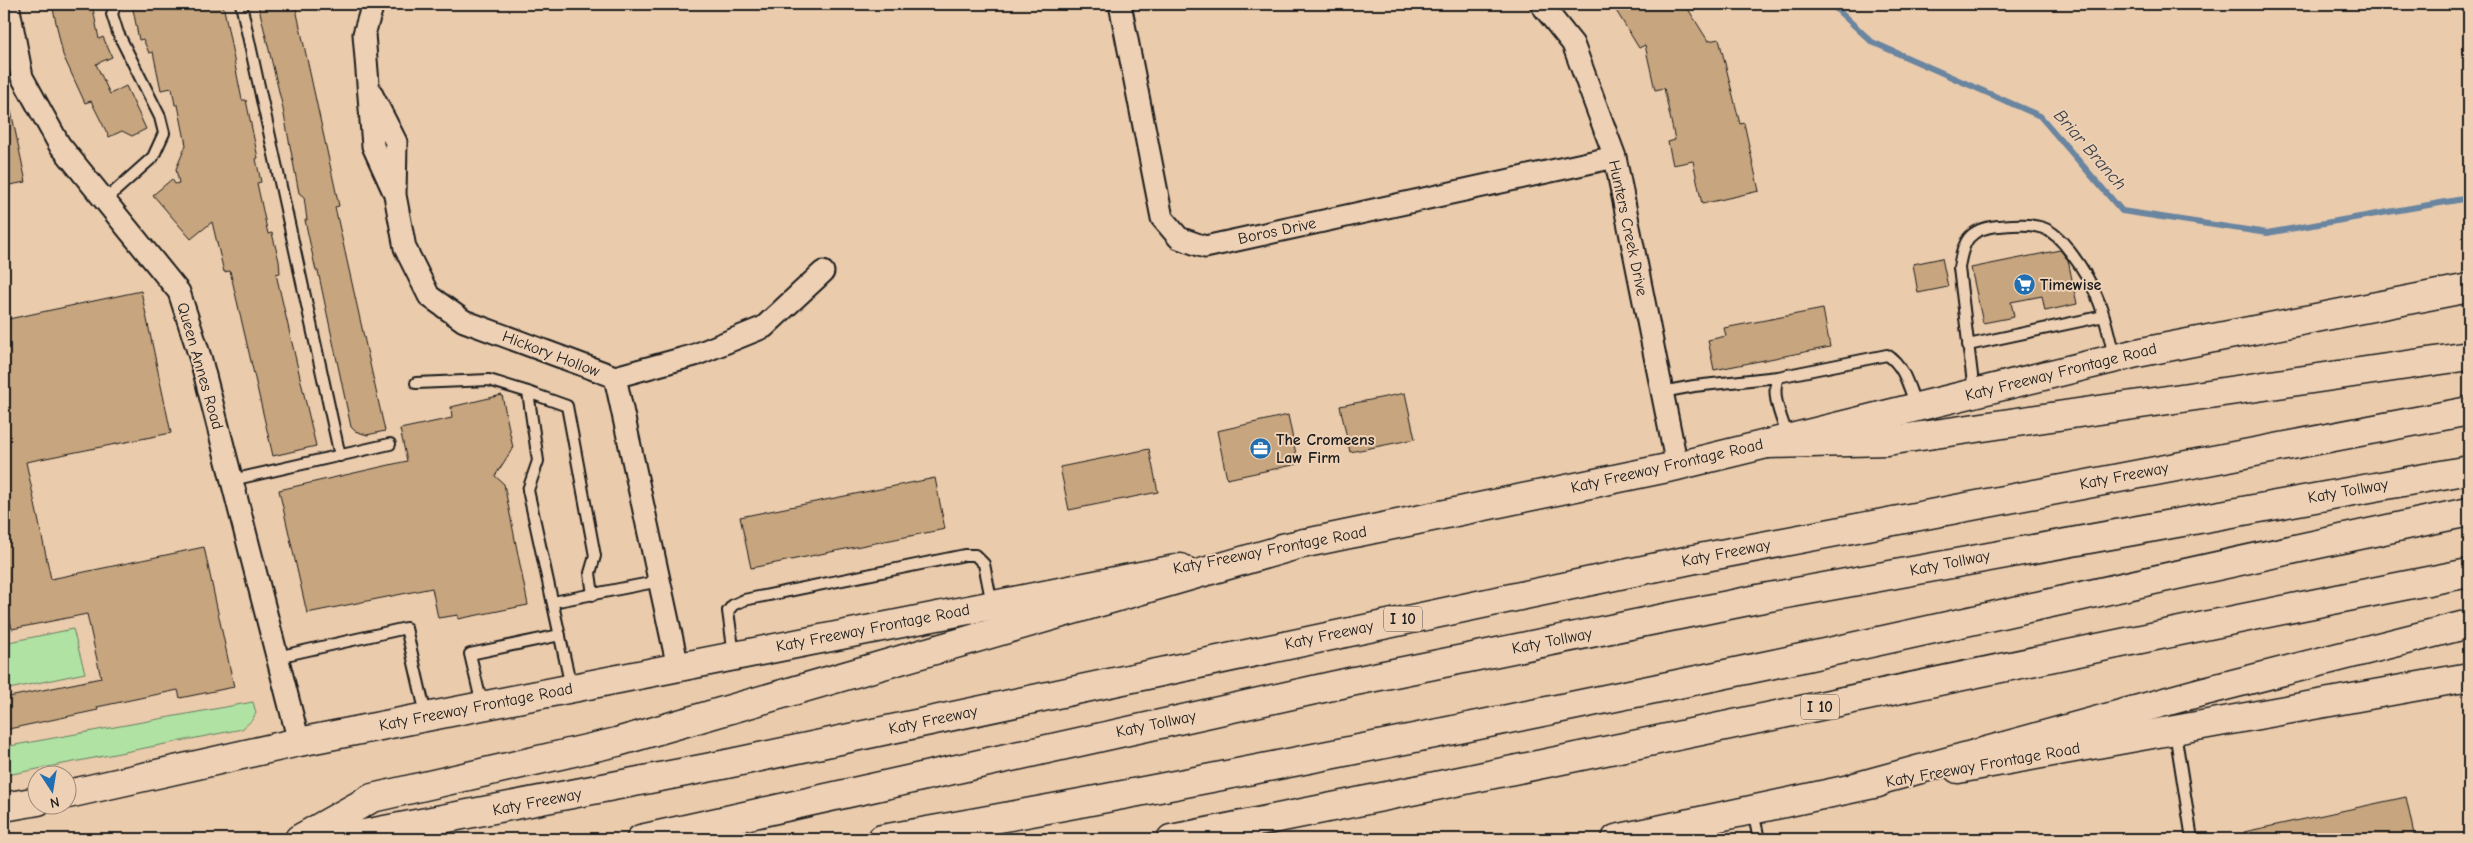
<svg xmlns="http://www.w3.org/2000/svg" width="2473" height="843" font-family="'Comic Neue',sans-serif">
  <rect width="100%" height="100%" fill="#eacbac"/>
  <filter id="ink" filterUnits="userSpaceOnUse"><feTurbulence type="fractalNoise" baseFrequency=".02" numOctaves="2"/><feDisplacementMap in="SourceGraphic" scale="10" xChannelSelector="R" yChannelSelector="G"/><feConvolveMatrix kernelMatrix="1 2 1 2 8 2 1 2 1" color-interpolation-filters="sRGB"/></filter>
  <g filter="url(#ink)">
    <path fill="#b0e2a3" stroke="#667f60" d="M73 629 85 673 4 690V643Z
      M253 702 256 713 252 720 242 729 7 775 4 747Z"/>
    <g fill="none" stroke-linecap="round" stroke-linejoin="round">
      <path stroke="#6985a0" stroke-width="6" d="M1831 4 1872 42 2040 116 2122 211 2267 233 2469 198"/>
    </g>
    <path fill="#c6a57f" stroke="#1c1c1c" d="M52 4H92L99 39 103 37 112 57 96 64 110 94 126 86 146 129 132 136 122 131 109 137 91 101 85 103 63 55Z
      M132 4H223L242 100H246L258 158 256 159 261 182 257 183 268 234 272 233 279 261 280 273 276 274 316 446 273 456 230 271 224 272 212 222 191 239 153 195 172 179 175 184 179 183 176 169 186 145 178 105H175L172 88 161 90 153 52 149 53 143 39 139 40Z
      M258 4H295L339 206 335 207 385 431 367 435 355 431 351 427 318 271H316L305 220H307L304 197 299 193 282 104Z
      M1612 4H1685L1708 41 1719 39 1740 124 1744 123 1759 191 1702 204 1693 161 1673 165 1668 142 1675 140 1664 88 1655 90 1645 45 1639 48Z
      M4 111H11L26 182 4 186Z
      M2060 250 2068 260 2077 304 2045 311 2042 296 2011 302 2014 317 1983 323 1971 268Z
      M1942 258 1948 287 1918 293 1913 264Z
      M141 291 171 433 26 462 51 579 204 547 234 687 180 698 178 690 97 707 98 710 4 730V698L101 678 87 614 12 629 4 591V320Z
      M1823 309 1830 347 1714 370 1708 340 1726 336 1724 328Z
      M1405 393 1415 439 1350 452 1340 406Z
      M502 395 513 448 495 476 504 484 528 605 458 619V615L438 618 432 588 307 613 279 490 407 461 400 429 452 418 451 407Z
      M1288 415 1298 464 1227 479 1217 431Z
      M1149 449 1158 492 1069 510 1060 467Z
      M935 478 945 529 751 568 740 517Z
      M2406 797 2415 839H2245L2244 832Z"/>
    <g fill="none" stroke-linecap="round" stroke-linejoin="round">
      <defs>
        <path id="service" d="M241 4 340 456
          M105 200 153 157 164 133 160 117 118 33 112 14 116 4
          M1968 345 2104 316
          M416 383 489 380 528 392 538 461 528 490 571 687
          M528 392 567 406 595 556 590 573 593 595
          M1662 392 1694 386 1778 377
          M1974 392 1959 268C1963 241 1968 229 1998 226 2012 225 2029 223 2043 228 2055 232 2064 243 2071 253 2098 288 2105 315 2114 357
          M1788 438C1783 420 1770 396 1778 377L1887 355C1904 365 1909 388 1916 406
          M232 480 390 444
          M553 602 660 581
          M734 655 728 611 733 605 744 600 965 555H975L984 564 992 604
          M277 657 406 628 426 715
          M482 705 470 654 560 635
          M2175 732 2192 839
          M1753 812 1759 839"/>
        <path id="minor" d="M8 4 22 77 59 144 179 292 201 360 299 742
          M373 4 364 34 373 146 393 190
          M1120 4 1162 218 1179 238 1205 247 1615 157
          M1541 4 1573 44 1615 157 1677 466
          M370 91 396 142 395 195 405 248 429 296 464 321 615 377
          M615 377 678 667
          M615 377 695 355 764 327 823 272"/>
        <path id="secondary" d="M1282 548 1677 466 2137 353 2469 288
          M1958 769 2469 677
          M68 794 299 742 1181 568
          M4 807 38 801
          M1616 839 1878 783"/>
        <path id="motorway" d="M1767 444 1887 441 2469 356
          M1855 787 2201 692 2469 624
          M299 839 372 798 617 742 1304 543
          M338 839 722 765 1695 559 2469 411
          M641 839 1350 682 1758 599 2469 470
          M882 839C1179 787 1474 727 1769 665 2003 615 2235 560 2469 512
          M1171 839C1605 755 2035 657 2469 573"/>
      </defs>
      <use href="#service" stroke="#1c1c1c" stroke-width="14"/>
      <use href="#minor" stroke="#1c1c1c" stroke-width="25"/>
      <use href="#secondary" stroke="#1c1c1c" stroke-width="31"/>
      <use href="#motorway" stroke="#1c1c1c" stroke-width="31"/>
      <use href="#service" stroke="#eed1b5" stroke-width="10"/>
      <use href="#minor" stroke="#eed1b5" stroke-width="21"/>
      <use href="#secondary" stroke="#eed1b5" stroke-width="28"/>
      <use href="#motorway" stroke="#eed1b5" stroke-width="28"/>
    </g>
  </g>
  <defs>
    <symbol id="supermarket-disc" viewBox="-11 -11 22 22"><circle r="9.5" fill="#1f6fb2" stroke="#eed1b5"/><path d="M-6-5.5h2.5l.6 2H6L4.5 2H-2.5L-4.4-4H-6ZM-1.5 3.2a1.3 1.3 0 1 0 .1 0ZM3 3.2a1.3 1.3 0 1 0 .1 0Z" fill="#fff"/></symbol>
    <symbol id="office-disc" viewBox="-11 -11 22 22"><circle r="9.5" fill="#1f6fb2" stroke="#eed1b5"/><path d="M-6-3h4V-5.5h4V-3h4V5H-6ZM-1-4.5V-3h2v-1.5ZM-6 0V1H6V0Z" fill="#fff"/></symbol>
  </defs>
  <g fill-rule="evenodd">
    <use href="#supermarket-disc" x="2012" y="272" width="25" height="25"/>
    <use href="#office-disc" x="1248" y="436" width="25" height="25"/>
  </g>
  <g text-anchor="middle" dominant-baseline="central" stroke-width="4" stroke-linejoin="round" paint-order="stroke">
    <g fill="#eed1b5" stroke="#5b524a" stroke-width="1">
      <rect x="1384" y="606.5" width="38" height="25" rx="4"/>
      <rect x="1801" y="694.5" width="38" height="25" rx="4"/>
    </g>
    <g font-size="15" font-weight="bold" fill="#1c1c1c">
      <text x="1403" y="619">I 10</text>
      <text x="1820" y="707">I 10</text>
    </g>
    <g font-size="16" fill="#1c1c1c" stroke="#eed1b5">
      <text transform="translate(1628 228) rotate(78)">Hunters Creek Drive</text>
      <text transform="translate(1277 231) rotate(-12)">Boros Drive</text>
      <text transform="translate(551 354) rotate(21)">Hickory Hollow</text>
      <text transform="translate(200 366) rotate(74)">Queen Annes Road</text>
      <text transform="translate(2061 372) rotate(-14)">Katy Freeway Frontage Road</text>
      <text transform="translate(1667 466) rotate(-13)">Katy Freeway Frontage Road</text>
      <text transform="translate(2124 476) rotate(-11)">Katy Freeway</text>
      <text transform="translate(2348 491) rotate(-10)">Katy Tollway</text>
      <text transform="translate(1270 550) rotate(-11)">Katy Freeway Frontage Road</text>
      <text transform="translate(1726 553) rotate(-11)">Katy Freeway</text>
      <text transform="translate(1950 563) rotate(-11)">Katy Tollway</text>
      <text transform="translate(873 628) rotate(-11)">Katy Freeway Frontage Road</text>
      <text transform="translate(1329 635) rotate(-12)">Katy Freeway</text>
      <text transform="translate(1552 641) rotate(-11)">Katy Tollway</text>
      <text transform="translate(476 707) rotate(-11)">Katy Freeway Frontage Road</text>
      <text transform="translate(933 720) rotate(-12)">Katy Freeway</text>
      <text transform="translate(1156 724) rotate(-12)">Katy Tollway</text>
      <text transform="translate(1983 765) rotate(-10)">Katy Freeway Frontage Road</text>
      <text transform="translate(537 802) rotate(-11)">Katy Freeway</text>
    </g>
    <g font-size="16" font-weight="bold" fill="#1c1c1c" stroke="#eed1b5" text-anchor="start">
      <text x="2040" y="285">Timewise</text>
      <text x="1276" y="440">The Cromeens<tspan x="1276" dy="18">Law Firm</tspan></text>
    </g>
    <g font-size="18" font-style="italic" fill="#363f48" stroke="#eed1b5">
      <text transform="translate(2090 150) rotate(49)">Briar Branch</text>
    </g>
  </g>
  <rect width="2473" height="843" fill="none" stroke="#eed1b5" stroke-width="20"/>
  <rect x="10" y="10" width="2453" height="823" fill="none" stroke="#1c1c1c" stroke-width="2" filter="url(#ink)"/>
  <g transform="translate(52 790) rotate(168)"><circle r="24" fill="#eed1b5" stroke="#9a8978"/>
  <path d="M0-4L9 19L0 12L-9 19Z" fill="#1f6fb2"/>
  <text y="-8" font-size="14" font-weight="bold" text-anchor="middle" fill="#1c1c1c">N</text>
  </g>
</svg>
